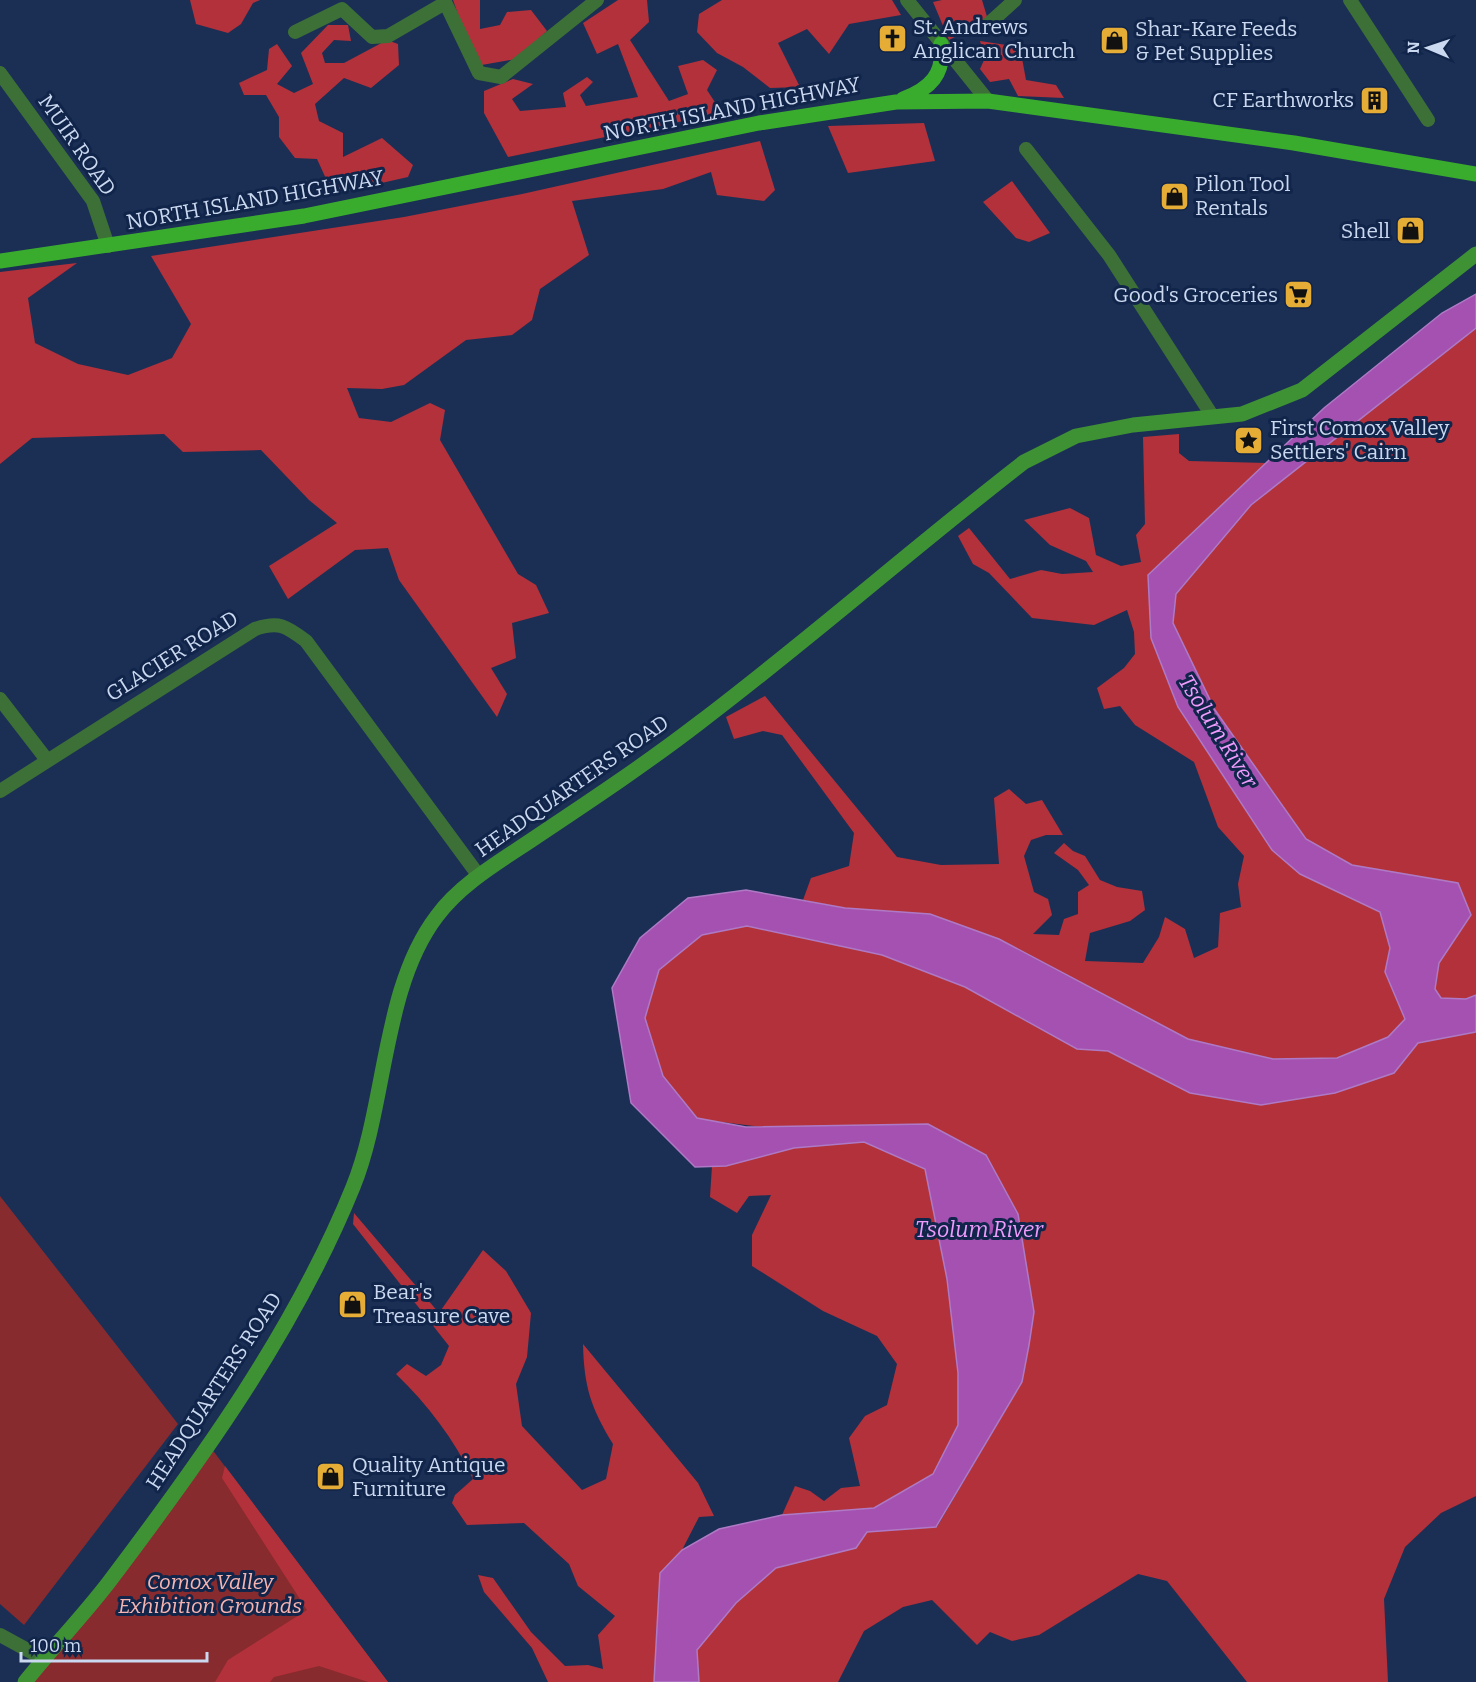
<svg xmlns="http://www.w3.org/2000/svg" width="1476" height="1682" font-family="Bitter,serif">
  <rect width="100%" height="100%" fill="#1b2f55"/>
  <path fill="#882b2f" d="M0 1196 178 1424 24 1625 0 1604Z
    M208 1444 388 1682H25Z"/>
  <path fill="#b3313a" d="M190 0H260L253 3 241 24 228 33 196 24Z
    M453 0H480V29L500 25 507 12 531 10 547 31 516 59 476 66Z
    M618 0H647L649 22 630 40 669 101 688 94 678 66 703 60 717 70 707 90 722 113 508 157 484 113V91L513 79 533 84 512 99 520 111 566 107 563 93 587 77 593 82 580 95 586 106 638 97 618 44 597 54 583 23Z
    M722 0H892L901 15 849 24 829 54 807 29 778 43 800 87 770 88 743 67 717 53 697 32 699 14Z
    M942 0H982L988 20 949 40 933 2Z
    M328 25H348L351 41 334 40 322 53 325 63H344L387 40 398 44 399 65 371 88 344 78 315 104 319 121 343 133V157L382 138 413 165 408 177 333 194 317 159 295 158 279 137V117L266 95H244L239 83 267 70 269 49 277 44 292 66 277 84 294 93 313 84 301 53Z
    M980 41 1020 47 1026 80 1056 85 1064 98 1018 96 1009 79 990 82 980 69 985 58Z
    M924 123 935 161 848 173 828 126Z
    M760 141 775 190 764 201 717 195 711 172 663 189 572 201 589 255 540 289 532 320 512 335 466 340 404 385 382 389 347 388 359 418 391 422 430 403 445 410 440 440 518 574 536 585 549 613 512 623 516 658 491 668 507 694 497 717 399 580 388 548 355 550 288 599 269 566 337 523 309 500 261 450 183 452 164 434 32 438 0 464V272L77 263 28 298 35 343 78 364 128 375 172 358 191 324 151 256 404 217 522 194Z
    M1012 181 1050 233 1029 242 1016 238 983 202Z
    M1476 328V995L1466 999 1440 998 1435 989 1439 963 1471 915 1458 883 1352 865 1306 839 1215 710 1173 623 1176 594 1251 505Z
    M1179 434V453L1189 461 1267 463 1148 575 1151 638 1300 874 1380 912 1390 948 1385 972 1405 1019 1388 1037 1337 1058 1273 1059 1188 1039 999 939 803 900 811 878 849 866 854 833 782 735 763 731 734 739 726 717 765 696 897 857 941 865 999 864 994 798 1009 789 1026 804 1042 800 1063 835H1046L1031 840 1024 856 1034 892 1048 899 1052 915 1033 934 1059 935 1064 919 1078 914V892L1089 885 1078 870 1054 853 1064 843 1073 851 1085 856 1100 880 1117 887 1142 891 1145 910 1130 921 1090 933 1085 961 1143 963 1159 937 1165 917 1185 929 1194 958 1218 947 1220 913 1241 907 1238 884 1244 856 1218 827 1194 762 1135 725 1120 706 1104 709 1097 688 1124 668 1135 654 1134 632 1127 610 1094 625 1032 618 989 573 973 564 958 536 969 528 1010 579 1041 570 1062 574 1093 572 1086 561 1050 545 1024 520 1070 508 1089 518 1096 555 1121 566 1141 562 1136 535 1145 524 1143 437Z
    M747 926 882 955 965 987 1077 1049 1108 1051 1190 1093H1335L1394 1073 1418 1043 1476 1032V1496L1441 1513 1405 1547 1384 1599 1388 1682H1247L1167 1581 1138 1574 1039 1635 1012 1641 990 1632 977 1645 932 1600 903 1607 864 1631 838 1682H699L697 1650 736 1603 776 1568 856 1548 867 1532 937 1527 1022 1382 1029 1345 986 1155 697 1119 663 1076 645 1018 659 970 702 935Z
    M864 1142 925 1169 947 1279 958 1373V1425L933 1474 874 1508 782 1515 795 1486 810 1491 824 1501 841 1488 860 1486 849 1438 865 1416 887 1405 897 1364 877 1336 823 1311 752 1266V1235L771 1195 749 1196 737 1213 710 1197 712 1166H726L794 1148Z
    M354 1213 439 1313 483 1250 506 1271 531 1313 527 1357 516 1384 522 1426 582 1490 606 1479 613 1444C591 1408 584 1387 583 1344L698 1483 714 1516 699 1517 682 1550 660 1573 654 1682H548L532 1648 484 1592 478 1575 493 1578 531 1632 565 1666 588 1665 603 1669 598 1635 615 1616 578 1586 569 1564 524 1523 467 1525 452 1503 455 1495 473 1479C454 1439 428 1405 396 1374L407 1364 426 1376 441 1365 449 1346 353 1224Z
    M225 1466 388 1682H368L319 1666 274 1677 270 1682H215L228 1660 307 1610 222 1478Z"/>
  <path fill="#a451b2" stroke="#af7ac5" stroke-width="1.5" d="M1476 294V328L1251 505 1176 594 1173 623 1215 710 1306 839 1352 865 1458 883 1471 915 1439 963 1435 989 1441 998 1466 999 1476 995V1032L1418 1043 1394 1073 1335 1093 1261 1105 1190 1093 1108 1051 1077 1049 965 987 882 955 747 926 702 935 659 970 645 1018 663 1076 697 1118 746 1127 928 1124 986 1155 1018 1214 1034 1312 1029 1345 1022 1382 936 1527 867 1532 856 1548 776 1568 736 1603 697 1650 699 1682H654L660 1573 682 1550 719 1529 782 1515 874 1508 933 1474 958 1425V1373L947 1279 925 1169 864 1142 794 1148 726 1166 695 1167 631 1103 612 988 640 938 688 898 746 890 845 908 930 914 999 939 1188 1039 1273 1059 1337 1058 1388 1037 1405 1019 1385 972 1390 948 1380 912 1300 874 1272 850 1178 707 1151 638 1148 575 1324 408 1442 313Z"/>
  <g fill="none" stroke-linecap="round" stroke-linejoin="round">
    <path stroke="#3d7037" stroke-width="14" d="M444 0 479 73 501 77 597 0
      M907 0 988 101
      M1350 0 1428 120
      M984 28 1015 0
      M295 32 342 9 372 37 388 36 445 3
      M0 73 93 201 108 246
      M1026 149 1109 255 1213 417
      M0 699 47 760
      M0 791 255 629C279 621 286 626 306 641L479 876
      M0 1635 44 1659"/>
    <path stroke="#3e9234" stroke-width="15" d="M25 1682C52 1648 83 1616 109 1582 202 1459 295 1330 353 1187 387 1103 382 988 437 916 462 882 504 859 539 835 593 799 647 763 699 723 810 639 914 547 1024 462L1076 436 1133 425 1242 414 1302 390 1476 254"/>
    <path stroke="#3aac2d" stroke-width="15" d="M903 99C930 89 945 74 941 44
      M0 261 304 216 759 123 896 102 988 101 1294 143 1476 174"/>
  </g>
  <defs>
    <symbol id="church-square" viewBox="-11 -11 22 22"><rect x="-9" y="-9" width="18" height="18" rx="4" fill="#e5ad36" stroke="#11254a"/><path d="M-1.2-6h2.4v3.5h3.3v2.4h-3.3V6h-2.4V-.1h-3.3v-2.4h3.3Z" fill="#111"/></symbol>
    <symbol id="shop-square" viewBox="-11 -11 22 22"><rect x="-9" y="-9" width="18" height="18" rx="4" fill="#e5ad36" stroke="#11254a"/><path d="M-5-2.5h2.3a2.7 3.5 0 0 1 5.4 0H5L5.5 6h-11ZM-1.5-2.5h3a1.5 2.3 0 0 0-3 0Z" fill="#111"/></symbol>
    <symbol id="building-square" viewBox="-11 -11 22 22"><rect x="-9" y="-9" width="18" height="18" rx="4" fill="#e5ad36" stroke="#11254a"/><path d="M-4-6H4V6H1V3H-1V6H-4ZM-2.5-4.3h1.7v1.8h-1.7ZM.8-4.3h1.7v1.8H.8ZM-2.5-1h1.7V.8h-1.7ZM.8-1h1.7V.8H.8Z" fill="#111"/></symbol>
    <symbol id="supermarket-square" viewBox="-11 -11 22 22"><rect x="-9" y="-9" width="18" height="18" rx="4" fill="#e5ad36" stroke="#11254a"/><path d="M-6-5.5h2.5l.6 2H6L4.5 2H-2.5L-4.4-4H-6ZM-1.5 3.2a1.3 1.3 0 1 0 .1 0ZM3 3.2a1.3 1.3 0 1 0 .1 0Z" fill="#111"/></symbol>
    <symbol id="sight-square" viewBox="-11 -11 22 22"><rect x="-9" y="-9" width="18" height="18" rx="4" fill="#e5ad36" stroke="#11254a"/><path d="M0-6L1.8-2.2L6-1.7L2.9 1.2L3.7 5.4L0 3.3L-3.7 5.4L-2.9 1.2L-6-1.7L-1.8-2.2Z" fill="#111"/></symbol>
  </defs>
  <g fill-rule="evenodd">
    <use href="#church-square" x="876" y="22" width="33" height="33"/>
    <use href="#shop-square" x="1098" y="24" width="33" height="33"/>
    <use href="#building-square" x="1358" y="84" width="33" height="33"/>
    <use href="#shop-square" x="1158" y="180" width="33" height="33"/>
    <use href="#shop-square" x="1394" y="214" width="33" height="33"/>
    <use href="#supermarket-square" x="1282" y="278" width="33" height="33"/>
    <use href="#sight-square" x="1232" y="424" width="33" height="33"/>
    <use href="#shop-square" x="336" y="1288" width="33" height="33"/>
    <use href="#shop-square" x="314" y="1460" width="33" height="33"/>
  </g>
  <g text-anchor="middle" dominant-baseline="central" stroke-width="6" stroke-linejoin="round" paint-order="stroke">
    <g font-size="21" fill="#cad8f0" stroke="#11254a" text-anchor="start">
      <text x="913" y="27">St. Andrews<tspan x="913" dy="24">Anglican Church</tspan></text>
      <text x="1135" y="29">Shar-Kare Feeds<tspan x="1135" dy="24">&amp; Pet Supplies</tspan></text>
      <text x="1354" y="100" text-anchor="end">CF Earthworks</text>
      <text x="1195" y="184">Pilon Tool<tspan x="1195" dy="24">Rentals</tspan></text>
      <text x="1390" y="231" text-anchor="end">Shell</text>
      <text x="1278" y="295" text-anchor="end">Good's Groceries</text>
      <text x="1270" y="428">First Comox Valley<tspan x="1270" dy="24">Settlers' Cairn</tspan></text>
      <text x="373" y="1292">Bear's<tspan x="373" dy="24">Treasure Cave</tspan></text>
      <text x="352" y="1465">Quality Antique<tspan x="352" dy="24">Furniture</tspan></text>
    </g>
    <g font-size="21" fill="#cad8f0" stroke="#11254a">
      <text transform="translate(732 109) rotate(-11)">NORTH ISLAND HIGHWAY</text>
      <text transform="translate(77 145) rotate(55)">MUIR ROAD</text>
      <text transform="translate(255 200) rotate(-10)">NORTH ISLAND HIGHWAY</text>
      <text transform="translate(172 656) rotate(-32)">GLACIER ROAD</text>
      <text transform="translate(572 786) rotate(-35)">HEADQUARTERS ROAD</text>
      <text transform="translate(214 1391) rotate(-57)">HEADQUARTERS ROAD</text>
    </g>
    <g font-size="21" font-style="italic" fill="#f6b4b1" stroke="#11254a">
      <text x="210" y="1582">Comox Valley<tspan x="210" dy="24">Exhibition Grounds</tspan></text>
    </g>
    <g font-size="22" font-style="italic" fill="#ee9bfb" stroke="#11254a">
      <text transform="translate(1218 731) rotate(58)">Tsolum River</text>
      <text x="979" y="1229">Tsolum River</text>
    </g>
  </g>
  <g transform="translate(1428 48) rotate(272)" stroke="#11254a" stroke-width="4.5" paint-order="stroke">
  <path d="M0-4.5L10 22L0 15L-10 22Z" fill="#cad8f0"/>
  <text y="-9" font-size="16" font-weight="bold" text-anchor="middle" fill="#cad8f0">N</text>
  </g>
  <path d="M21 1652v9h186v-9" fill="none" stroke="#cad8f0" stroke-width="3"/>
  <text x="30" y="1652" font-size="18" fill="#cad8f0" stroke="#11254a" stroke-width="4.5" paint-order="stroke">100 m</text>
</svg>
